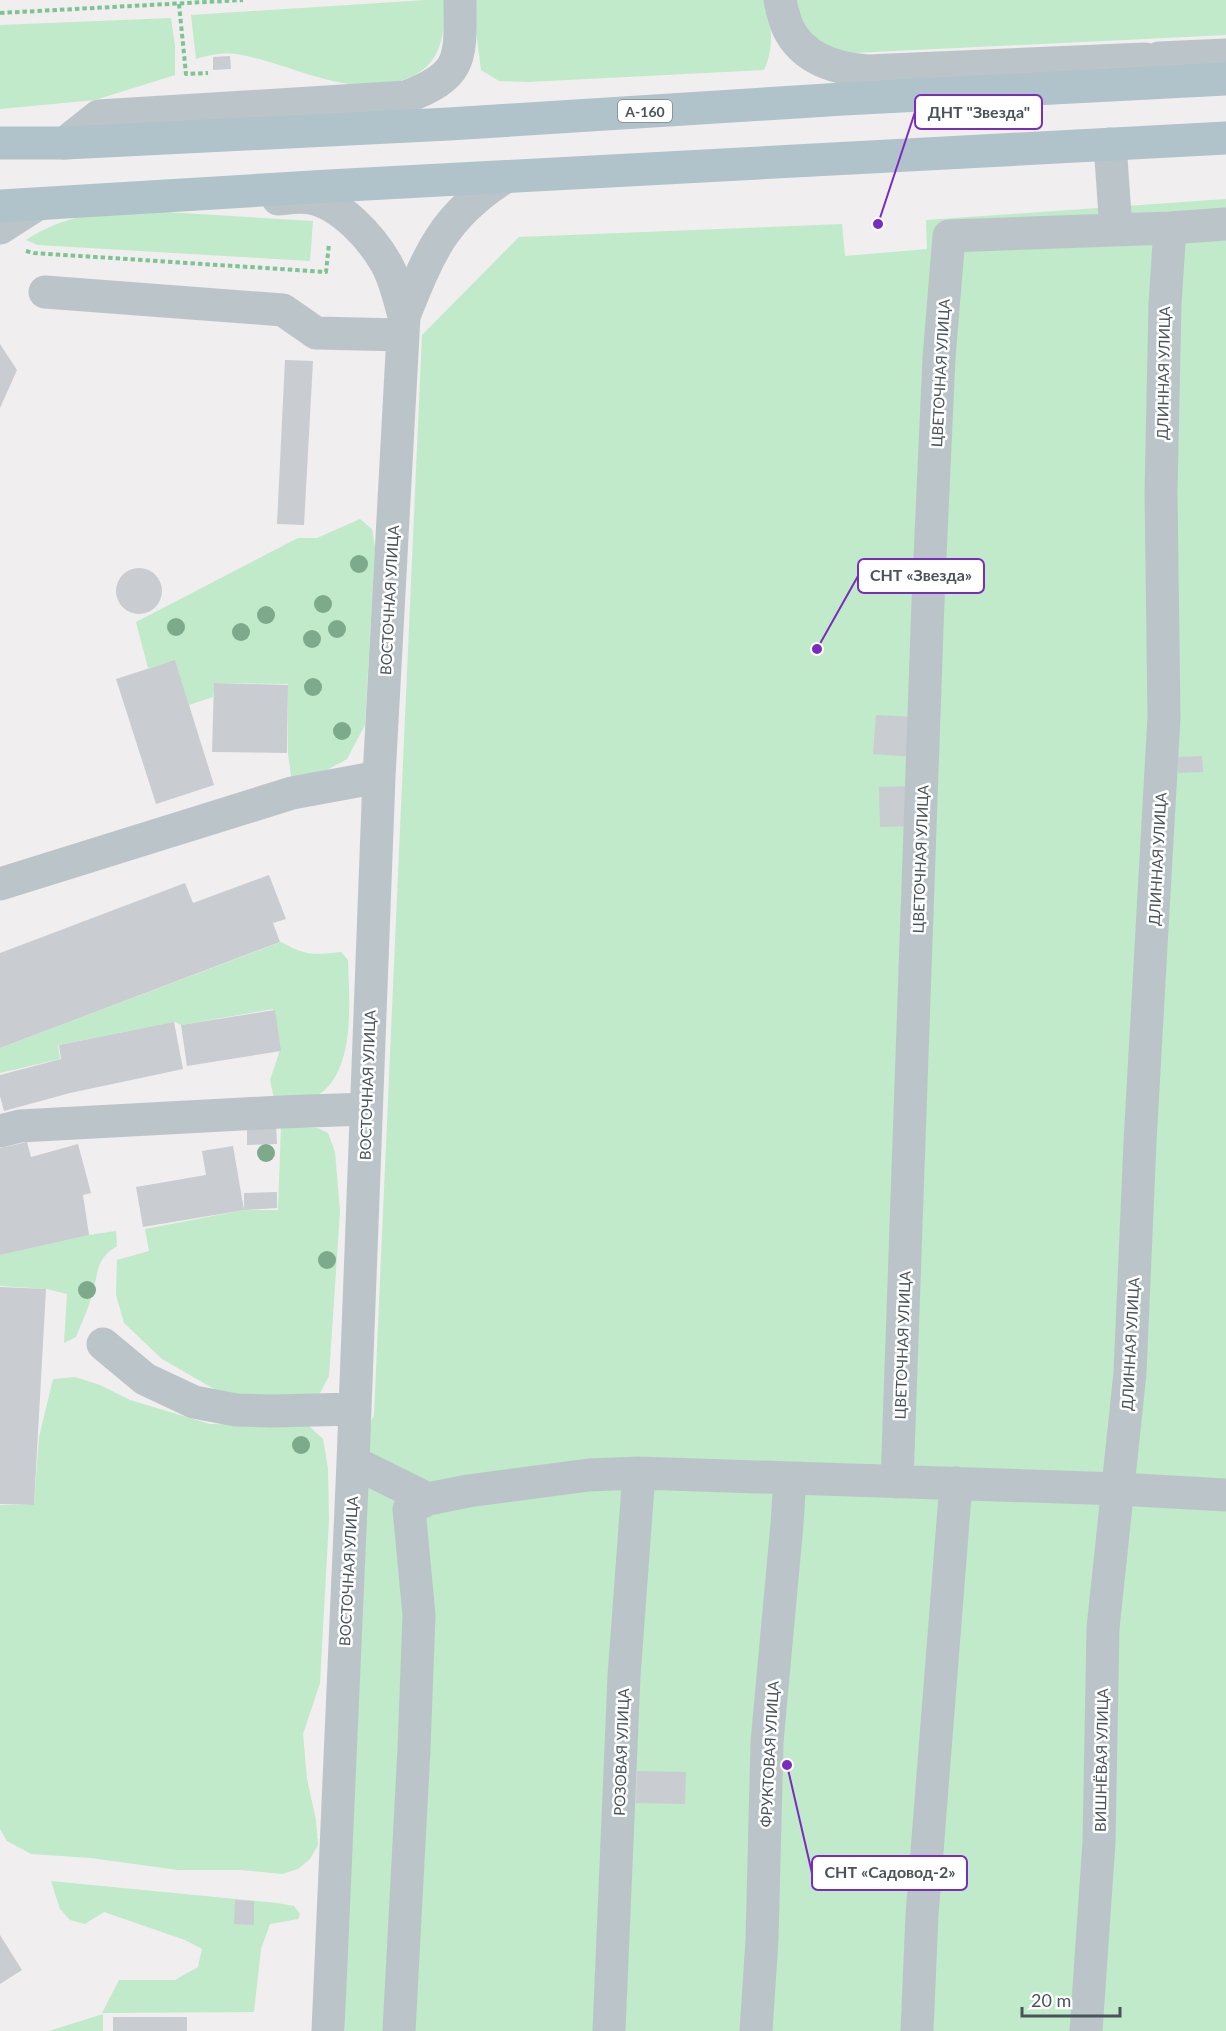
<svg xmlns="http://www.w3.org/2000/svg" width="1226" height="2031" font-family="Lato,sans-serif">
  <rect width="100%" height="100%" fill="#f0eeee"/>
  <path fill="#c0eac9" d="M426 0H445C445 34 442 66 406 79 348 100 293 63 236 54 223 52 209 55 196 59L191 15Z
    M472 0H767C771 25 775 46 764 70L528 82 499 81 481 70Z
    M795 0H1226V35L853 53 832 50 811 35 796 15Z
    M171 18 175 46V75L95 100 0 109V25Z
    M1226 199V2031H345L353 1462 374 1415 422 335 519 237 842 224 845 256 927 249 926 220Z
    M150 211 313 221 310 261 38 245 26 240C70 212 100 214 150 211Z
    M360 519 372 529 375 547 365 725 347 759 323 772 292 783 288 754V684L215 683 213 697 189 705 175 661 148 668 136 622 298 538H317Z
    M281 942C306 956 314 955 341 952L348 960C349 998 356 1067 321 1093 314 1099 286 1101 275 1103L270 1080 280 1050 273 1009 181 1025 175 1022 58 1045 60 1059 0 1073V1048Z
    M281 1126 318 1128 328 1133 335 1152 340 1211 329 1376 319 1395 301 1404 221 1393 162 1359 124 1323 116 1295 117 1260 149 1251 145 1229 244 1210H278Z
    M116 1231 117 1246C96 1259 99 1270 93 1291 89 1307 82 1322 76 1337L64 1343 67 1294 47 1289 0 1286V1255L88 1235Z
    M75 1377 100 1385 130 1400 210 1424 309 1426 323 1439 328 1468 329 1520 320 1683 303 1734 307 1779 316 1820 318 1845 310 1859 298 1869 282 1874 241 1870H178L91 1858 31 1854 7 1841 0 1829V1505H34L39 1437 53 1379Z
    M51 1881 277 1903 294 1906 300 1914 298 1919 270 1924 261 1949 254 2012 102 2013 119 1980H175L198 1967 202 1949 185 1940 104 1912 85 1924 70 1920 60 1909Z
    M103 2014V2031H49Z"/>
  <path fill="#c9ccd0" d="M230 56 231 69 213 70V57Z
    M0 344 17 370 0 408Z
    M285 360 313 361 304 525 277 524Z
    M116 591a23 23 0 1 1 46 0a23 23 0 1 1-46 0Z
    M175 660 214 785 156 804 116 679Z
    M214 683 288 685 287 753 212 752Z
    M876 715 917 717 915 757 873 754Z
    M1202 756 1203 772 1178 773V757Z
    M915 786 916 826 880 827 879 787Z
    M269 875 286 919 273 923 280 942 0 1048V953L185 883 193 903Z
    M275 1010 281 1051 187 1066 181 1025Z
    M174 1022 183 1069 70 1093 4 1111 0 1096V1075L61 1059 59 1045Z
    M276 1124 277 1144 247 1145V1125Z
    M27 1142 31 1157 78 1144 91 1193 83 1195 89 1235 0 1255V1148Z
    M233 1146 244 1210 143 1227 136 1187 206 1175 202 1151Z
    M277 1192V1208L244 1210V1193Z
    M0 1287 46 1289 34 1505 0 1504Z
    M637 1771 686 1772 685 1804 636 1803Z
    M235 1900 254 1901V1925L234 1924Z
    M0 1935 22 1970 0 1984Z
    M113 2017H187V2031H113Z"/>
  <g fill="none" stroke-linecap="round" stroke-linejoin="round">
    <path stroke="#7cc494" stroke-width="4" stroke-dasharray="4.5 3" stroke-linecap="butt" d="M179 4 186 74 208 73
      M0 13 243 0
      M26 251 34 253 326 272 329 244"/>
    <path stroke="#bbc5c9" stroke-width="33" d="M780 0C782 9 784 19 788 28 803 59 836 69 868 71L1145 59 1201 80
      M1159 58 1226 55
      M65 143 99 116 406 97C465 75 460 57 460 0
      M1110 144 1116 230
      M278 199C288 198 301 196 311 198 341 204 371 237 386 263 395 279 399 298 404 316
      M0 228 36 205
      M45 292 283 310 316 333 403 335
      M0 884 292 793 379 777
      M0 1131 20 1126 281 1112 366 1109
      M103 1344 145 1379 194 1402 236 1410 272 1411 355 1409
      M353 1462 428 1499 468 1491 589 1475 639 1473 1119 1489 1226 1495
      M897 1482 928 601 939 358 949 236 1170 228 1226 224
      M328 2031 353 1462 379 777 404 316C430 251 444 216 505 177
      M399 2031 414 1749 419 1615 409 1509 428 1499
      M609 2031 624 1676 639 1473
      M756 2031 762 1940 767 1742 787 1524 790 1478
      M917 2031 922 1915 956 1483
      M1086 2031 1099 1842 1103 1628 1130 1373 1140 1142 1164 717 1161 492 1165 304 1170 228"/>
    <path stroke="#b0c2ca" stroke-width="33" d="M0 143H65L449 124 843 99 1226 79
      M0 206 329 186 1226 138"/>
  </g>
  <g fill="#7eaa8c">
    <circle cx="359" cy="564" r="9"/>
    <circle cx="323" cy="604" r="9"/>
    <circle cx="266" cy="615" r="9"/>
    <circle cx="176" cy="627" r="9"/>
    <circle cx="337" cy="629" r="9"/>
    <circle cx="241" cy="632" r="9"/>
    <circle cx="312" cy="639" r="9"/>
    <circle cx="313" cy="687" r="9"/>
    <circle cx="342" cy="731" r="9"/>
    <circle cx="266" cy="1153" r="9"/>
    <circle cx="327" cy="1260" r="9"/>
    <circle cx="87" cy="1290" r="9"/>
    <circle cx="301" cy="1445" r="9"/>
  </g>
  <g text-anchor="middle" dominant-baseline="central" stroke-width="5" stroke-linejoin="round" paint-order="stroke">
    <rect fill="#fff" stroke="#7f878b" stroke-width="1.5" x="618" y="100" width="54" height="22" rx="4.5"/>
    <g font-size="14" font-weight="bold" fill="#485459">
      <text x="645" y="111">А-160</text>
    </g>
    <g font-size="15" fill="#485459" stroke="#fff">
      <text transform="translate(940 373) rotate(-87)">ЦВЕТОЧНАЯ УЛИЦА</text>
      <text transform="translate(1163 373) rotate(-89)">ДЛИННАЯ УЛИЦА</text>
      <text transform="translate(389 600) rotate(-87)">ВОСТОЧНАЯ УЛИЦА</text>
      <text transform="translate(920 859) rotate(-88)">ЦВЕТОЧНАЯ УЛИЦА</text>
      <text transform="translate(1157 859) rotate(-87)">ДЛИННАЯ УЛИЦА</text>
      <text transform="translate(367 1085) rotate(-88)">ВОСТОЧНАЯ УЛИЦА</text>
      <text transform="translate(1130 1344) rotate(-87)">ДЛИННАЯ УЛИЦА</text>
      <text transform="translate(902 1345) rotate(-88)">ЦВЕТОЧНАЯ УЛИЦА</text>
      <text transform="translate(348 1571) rotate(-87)">ВОСТОЧНАЯ УЛИЦА</text>
      <text transform="translate(621 1752) rotate(-88)">РОЗОВАЯ УЛИЦА</text>
      <text transform="translate(769 1754) rotate(-87)">ФРУКТОВАЯ УЛИЦА</text>
      <text transform="translate(1101 1760) rotate(-89)">ВИШНЁВАЯ УЛИЦА</text>
    </g>
  </g>
  <path fill="none" stroke="#7b2cbf" stroke-width="2" d="M878 224L915 112M817 649L858 576M787 1765L812 1873"/>
  <g fill="#7b2cbf" stroke="#fff" stroke-width="2">
    <circle cx="878" cy="224" r="6"/>
    <circle cx="817" cy="649" r="6"/>
    <circle cx="787" cy="1765" r="6"/>
  </g>
  <g fill="#fff" stroke="#7b2cbf" stroke-width="2">
    <rect x="915" y="95" width="127" height="34" rx="6"/>
    <rect x="858" y="559" width="126" height="34" rx="6"/>
    <rect x="812" y="1856" width="155" height="34" rx="6"/>
  </g>
  <g font-size="16" text-anchor="middle" font-weight="bold" fill="#485459">
    <text x="979" y="118">ДНТ "Звезда"</text>
    <text x="921" y="581">СНТ «Звезда»</text>
    <text x="890" y="1878">СНТ «Садовод-2»</text>
  </g>
  <path d="M1022 2007v9h98v-9" fill="none" stroke="#485459" stroke-width="3"/>
  <text x="1031" y="2007" font-size="18" fill="#485459" stroke="#ffffff" stroke-width="4.5" paint-order="stroke">20 m</text>
</svg>
